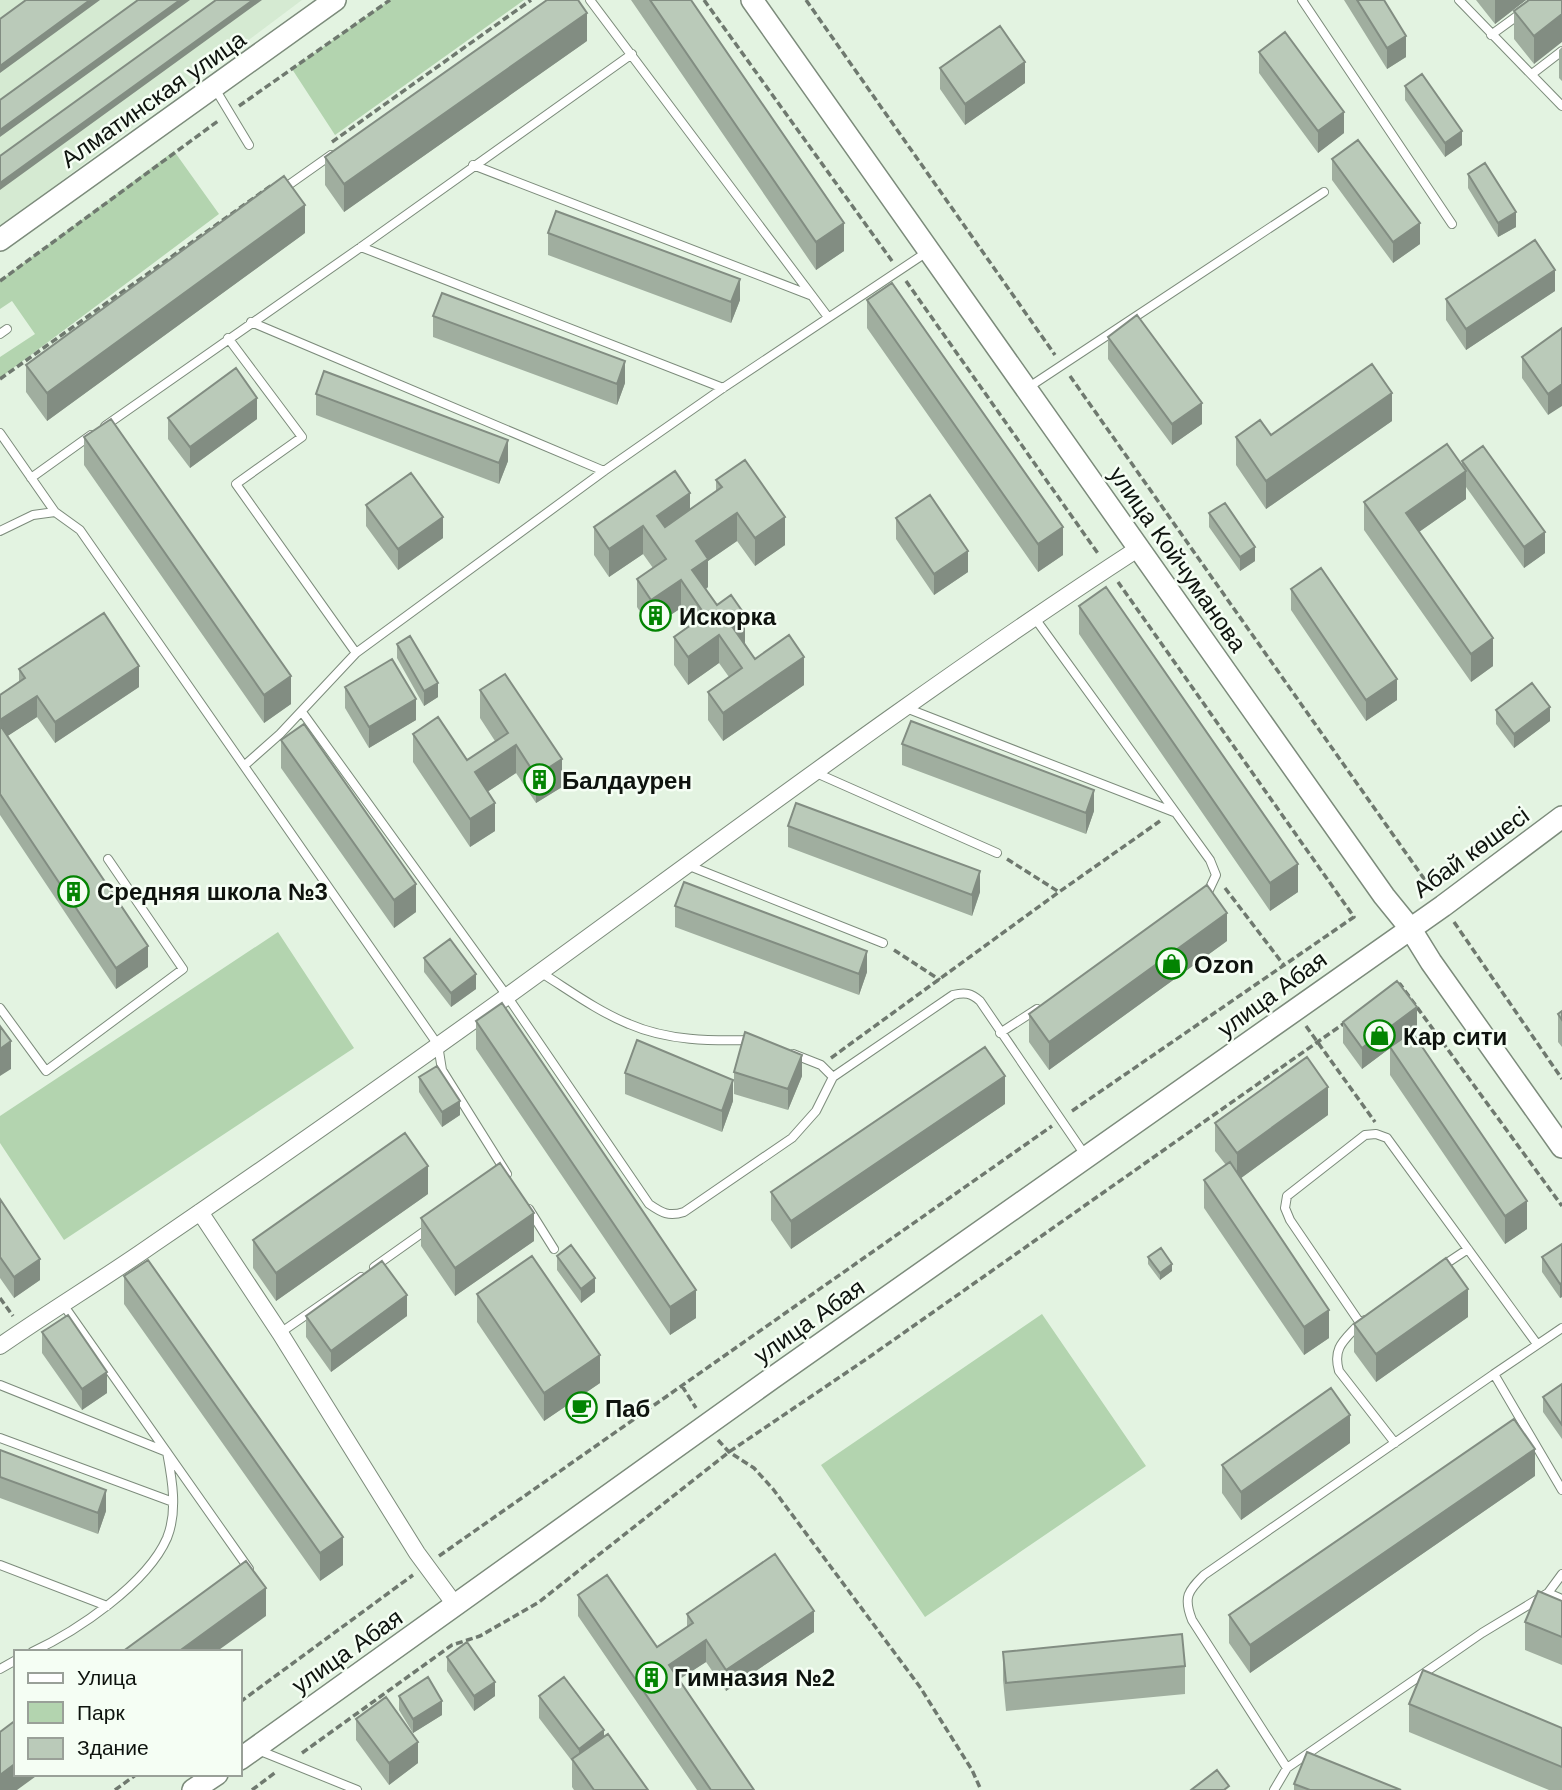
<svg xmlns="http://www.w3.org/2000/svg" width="1562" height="1790" font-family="Arial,sans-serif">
  <rect width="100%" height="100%" fill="#e3f3e1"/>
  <path fill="#d5ead2" d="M0 0H302L0 227Z"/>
  <path fill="#b3d4af" d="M390 0H524L335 135 292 69Z
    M174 151 219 214 0 378V357L35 334 12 301 0 309V281Z
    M278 932 354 1048 64 1240 0 1143V1116Z
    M1042 1314 1146 1466 925 1617 821 1465Z"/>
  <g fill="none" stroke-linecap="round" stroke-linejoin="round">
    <defs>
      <path id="lane" d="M590 0 828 317
        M1302 0 1452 224
        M1459 0 1562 106
        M1491 35 1539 0
        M1532 74 1562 51
        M214 87 249 145
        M473 165 810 295
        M290 184 331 155
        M361 247 723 388
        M251 322 604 471
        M0 334 7 329
        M228 338 302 437 236 484 356 653
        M1026 389 1324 192
        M105 426 361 247 632 54
        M0 433 55 512
        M31 478 91 435
        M0 531 33 515 55 512 80 530 438 1045 442 1070 507 1174
        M1034 617 1210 860 1216 875 1208 892 1204 895
        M906 708 1174 812
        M302 712 507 996 649 1204C662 1213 669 1217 684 1212L792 1138 816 1111 833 1077 953 995C965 992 971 993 980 1001L1085 1155
        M245 765 280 734 356 653 604 471 723 388 927 252
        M814 772 997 853
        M687 865 883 943
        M540 972C569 990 597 1011 629 1024 668 1041 711 1041 752 1040
        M0 1008 46 1071 183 969 108 859
        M1000 1033 1037 1009
        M793 1054 821 1065 833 1077
        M529 1209 554 1249
        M374 1267 429 1228
        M1441 1267 1468 1249
        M62 1303 249 1569
        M1365 1320 1360 1323 1290 1220 1285 1208 1287 1196 1365 1135 1376 1134 1387 1138 1537 1344
        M1360 1323C1345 1340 1332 1347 1339 1371L1395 1443
        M1562 1328 1494 1374 1562 1490
        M280 1333 361 1277
        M1494 1374 1204 1575C1188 1591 1183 1597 1192 1620L1287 1768 1482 1633 1548 1593 1562 1574
        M0 1385 167 1452C172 1479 178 1511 167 1538 147 1584 77 1631 32 1652
        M0 1438 173 1502
        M0 1565 107 1606
        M1548 1593 1562 1599
        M0 1669 16 1660
        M258 1750 357 1790
        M1274 1790 1287 1768"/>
      <path id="street" d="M200 1212 280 1333 417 1553 456 1606
        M0 1346C50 1311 102 1280 152 1245 271 1164 389 1081 506 997 716 845 922 689 1139 548"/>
      <path id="secondary" d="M752 0 1384 896 1410 928 1431 962 1562 1147
        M0 240 335 0
        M240 1759 771 1379 1443 906 1562 817
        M193 1790 217 1774"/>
    </defs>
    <use href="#lane" stroke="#7c8b7b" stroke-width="10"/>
    <use href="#street" stroke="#7c8b7b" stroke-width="18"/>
    <use href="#secondary" stroke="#7c8b7b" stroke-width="24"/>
    <path stroke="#6f796f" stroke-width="3.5" stroke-dasharray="7 3.5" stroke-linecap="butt" d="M704 0 892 261
      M806 0 1055 355
      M239 106 390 0
      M332 142 531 0
      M0 281 218 121
      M906 281 1099 555
      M1070 376 1432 890
      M0 379 272 185
      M1007 859 1059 892
      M1225 888 1283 964
      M1454 922 1562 1079
      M894 950 940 980
      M1398 985 1400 984 1562 1206
      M1306 1026 1375 1122
      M831 1058 1059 892 1160 821
      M1072 1111 1354 917 1118 582
      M0 1298 13 1316
      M682 1386 696 1408
      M718 1440 729 1452 754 1468 773 1489 920 1687 972 1770 981 1790
      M439 1556 1052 1126
      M240 1702 413 1575
      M302 1753 452 1645 480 1636 539 1602 729 1452 865 1360 1346 1022
      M115 1790 137 1774
      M252 1790 276 1772"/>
    <use href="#lane" stroke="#fff" stroke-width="8"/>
    <use href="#street" stroke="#fff" stroke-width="16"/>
    <use href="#secondary" stroke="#fff" stroke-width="21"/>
  </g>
  <path fill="#a0ae9f" d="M631 0H691L844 251 816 270Z
    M1344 0H1384L1406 57 1387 69Z
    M1476 0H1526L1495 24Z
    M1562 0 1534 64 1514 39V11Z
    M587 41 344 212 325 185V157Z
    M1562 47V81L1559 78V50Z
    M1259 52 1344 133 1318 153 1259 73Z
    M940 68 1025 83 965 125 940 89Z
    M1405 86 1462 145 1445 157 1405 100Z
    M1332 159 1420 244 1393 263 1332 180Z
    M1468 174 1516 227 1498 237 1468 188Z
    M305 233 47 421 26 392V365Z
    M548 233 740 300 731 323 548 255Z
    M1555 291 1466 350 1446 320V299Z
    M867 300 1063 555 1038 572 867 328Z
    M433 316 625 383 617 405 433 337Z
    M1562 328 1548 415 1522 378V357Z
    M1108 337 1202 424 1172 445 1108 359Z
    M316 394 508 461 499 484 316 415Z
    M168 418 257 419 190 468 168 439Z
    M1392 421 1266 509 1236 465V437L1271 435Z
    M84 437 291 704 264 723 84 465Z
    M1462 461 1545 553 1524 568 1466 487V499L1419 532 1493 666 1471 682 1364 530V502L1462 465Z
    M716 480 785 545 755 566 737 541 708 561V587L706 589 745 643 755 659 804 685 723 741 708 720V692L729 677 719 663 688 685 674 665V637L692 624 681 608 651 628 637 607V579L653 568 643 554 609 577 594 555V527L690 509 716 491Z
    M366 505 443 538 398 570 366 526Z
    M1209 513 1255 561 1240 571 1209 527Z
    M896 518 968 572 934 595 896 539Z
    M1291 589 1397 700 1366 721 1291 610Z
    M1079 606 1298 892 1270 911 1079 634Z
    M397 644 438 697 424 706 397 658Z
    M19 669 139 687 55 743 37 717 7 736 148 967 116 989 0 815V695L19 682Z
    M345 687 416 720 369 748 345 708Z
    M480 690 562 787 536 803 516 773 487 792 495 831 470 847 413 762V734L467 760 495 741 480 718Z
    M1496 710 1550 721 1514 748 1496 724Z
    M281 740 416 912 394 928 281 768Z
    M902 744 1094 811 1086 834 902 765Z
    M788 826 980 892 972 916 788 847Z
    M675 906 867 972 859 995 675 927Z
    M1227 941 1049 1070 1029 1042V1014Z
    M424 958 476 989 451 1007 424 972Z
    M1562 1011V1047L1558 1042V1014Z
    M476 1021 696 1318 670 1335 476 1049Z
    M1343 1022 1417 1028 1412 1032 1527 1229 1505 1244 1390 1075V1048L1362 1069 1343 1043Z
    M734 1072 802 1076 788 1110 734 1094Z
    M625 1073 733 1101 722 1132 625 1094Z
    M419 1077 460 1115 442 1127 419 1092Z
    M1005 1104 791 1249 771 1220V1192Z
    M1328 1115 1241 1178 1329 1338 1304 1355 1204 1208V1180L1226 1165 1215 1151V1123Z
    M428 1194 276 1301 253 1268V1240Z
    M0 1199 40 1280 14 1298 0 1278Z
    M421 1218 534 1241 455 1296 421 1246Z
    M1562 1244V1297L1560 1298 1542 1272V1257Z
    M557 1256 595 1292 581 1303 557 1270Z
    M1148 1257 1172 1271 1160 1280 1148 1264Z
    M124 1276 343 1565 320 1581 124 1304Z
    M477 1294 600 1383 544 1421 477 1322Z
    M306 1316H407L331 1372 306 1337Z
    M1468 1317 1376 1382 1354 1352V1324Z
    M42 1332 107 1393 82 1410 42 1353Z
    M1562 1384V1439L1543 1412V1397Z
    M1350 1443 1241 1520 1222 1493V1465Z
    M0 1450 106 1511 98 1534 0 1498Z
    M1535 1476 1250 1673 1229 1643V1615Z
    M578 1595 657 1647 687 1627V1614L814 1632 726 1691 706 1662 679 1679 754 1790H697L578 1616Z
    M1562 1601V1665L1525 1650V1622Z
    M1003 1652 1185 1666V1694L1006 1711 1003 1680Z
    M447 1657 495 1696 474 1711 447 1671Z
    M399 1696 442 1715 413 1733 399 1710Z
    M539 1696 604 1737 648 1790H574L572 1787V1761L539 1718Z
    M1409 1704 1562 1728V1790H1549L1409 1732Z
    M356 1719 418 1763 389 1785 356 1740Z
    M1294 1784 1401 1790H1294Z"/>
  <path fill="#828d82" d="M90 0H100L0 73V66Z
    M180 0H190L0 137V130Z
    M253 0H262L0 190V183Z
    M1495 0H1526L1495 24Z
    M587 13V41L344 212V184Z
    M1562 14V42L1534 64V36Z
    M1406 36V57L1387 69V48Z
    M1025 62V83L965 125V104Z
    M1344 112V133L1318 153V131Z
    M1462 131V145L1445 157V143Z
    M305 205V233L47 421V393Z
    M1516 212V227L1498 237V223Z
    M844 223V251L816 270V242Z
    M1420 223V244L1393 263V242Z
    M1555 270V291L1466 350V329Z
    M740 279V300L731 323V302Z
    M625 361V383L617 405V384Z
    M1562 384V406L1548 415V394Z
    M1392 393V421L1266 509V481Z
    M257 398V419L190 468V447Z
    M1202 403V424L1172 445V424Z
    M508 440V461L499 484V463Z
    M1466 471V499L1406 541V513Z
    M690 493V521L657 544V516Z
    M737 513V541L708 561V587L692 598V570L696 541Z
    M443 517V538L398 570V549Z
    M785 517V545L755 566V538Z
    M643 526V554L609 577V549Z
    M1063 527V555L1038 572V544Z
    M1545 532V553L1524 568V547Z
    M1255 547V561L1240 571V557Z
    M968 551V572L934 595V574Z
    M681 580V608L651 628V600Z
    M745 615V643L731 653V625Z
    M719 635V663L688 685V657Z
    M1493 638V666L1471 682V654Z
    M804 657V685L723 741V713Z
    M139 666V687L55 743V722Z
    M291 676V704L264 723V695Z
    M1397 679V700L1366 721V700Z
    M438 683V697L424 706V691Z
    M37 696V717L0 741V720Z
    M416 699V720L369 748V727Z
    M1550 707V721L1514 748V734Z
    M516 745V773L475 800V772Z
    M562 759V787L536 803V776Z
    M1094 790V811L1086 834V813Z
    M495 803V831L470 847V819Z
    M1298 864V892L1270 911V883Z
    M980 871V892L972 916V895Z
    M416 884V912L394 928V900Z
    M1227 913V941L1049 1070V1042Z
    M148 946V967L116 989V968Z
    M867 951V972L859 995V974Z
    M476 974V989L451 1007V993Z
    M1417 1007V1028L1362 1069V1048Z
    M11 1041V1069L0 1076V1049Z
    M802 1055V1076L788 1110V1089Z
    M1005 1076V1104L791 1249V1221Z
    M733 1080V1101L722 1132V1111Z
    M1328 1087V1115L1237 1181V1153Z
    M460 1101V1115L442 1127V1112Z
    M428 1166V1194L276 1301V1273Z
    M1527 1201V1229L1505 1244V1216Z
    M534 1213V1241L455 1296V1268Z
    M40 1259V1280L14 1298V1277Z
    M1172 1264V1271L1160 1280V1273Z
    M595 1278V1292L581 1303V1289Z
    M1562 1283V1297L1560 1298V1284Z
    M1468 1289V1317L1376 1382V1354Z
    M696 1290V1318L670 1335V1307Z
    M407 1295V1316L331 1372V1351Z
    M1329 1310V1338L1304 1355V1327Z
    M600 1355V1383L544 1421V1393Z
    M107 1372V1393L82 1410V1389Z
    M1350 1415V1443L1241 1520V1492Z
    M1535 1449V1476L1250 1673V1645Z
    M106 1490V1511L98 1534V1513Z
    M343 1537V1565L320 1581V1553Z
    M266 1588V1616L216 1652H178Z
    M814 1611V1632L726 1691V1670Z
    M706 1640V1662L669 1686V1665Z
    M495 1682V1696L474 1711V1696Z
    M442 1701V1715L413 1733V1719Z
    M604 1730V1751L579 1770V1749Z
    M418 1742V1763L389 1785V1763Z
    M16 1763V1774H39L17 1790H0V1775Z"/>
  <path fill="#bacab9" stroke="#828d82" stroke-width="2" d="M26 0H90L0 66V19Z
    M138 0H180L0 130V100Z
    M216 0H253L0 183V156Z
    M547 0H578L587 13 344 184 325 157Z
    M650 0H691L844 223 816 242Z
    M1357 0H1384L1406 36 1387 48Z
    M1529 0H1562V14L1534 36 1514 11Z
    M1000 26 1025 62 965 104 940 68Z
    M1285 32 1344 112 1318 131 1259 52Z
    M1422 74 1462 131 1445 143 1405 86Z
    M1358 140 1420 223 1393 242 1332 159Z
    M1485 163 1516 212 1498 223 1468 174Z
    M284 176 305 205 47 393 26 365Z
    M556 211 740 279 731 302 548 233Z
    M1535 240 1555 270 1466 329 1446 299Z
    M892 283 1063 527 1038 544 867 300Z
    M442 293 625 361 617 384 433 316Z
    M1137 315 1202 403 1172 424 1108 337Z
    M1562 328V384L1548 394 1522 357Z
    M1372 364 1392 393 1266 481 1236 437 1260 420 1271 435Z
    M236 368 257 398 190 447 168 418Z
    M324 371 508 440 499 463 316 394Z
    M111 419 291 676 264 695 84 437Z
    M1447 444 1466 471 1406 513 1493 638 1471 654 1364 502Z
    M1483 446 1545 532 1524 547 1462 461Z
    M745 460 785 517 755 538 737 513 696 541 708 559 692 570 717 605 731 595 745 615 731 625 755 659 789 635 804 657 723 713 708 692 742 668 719 635 688 657 674 637 705 615 681 580 651 600 637 579 666 559 643 526 609 549 594 527 675 471 690 493 657 516 665 527 722 487 716 480Z
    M411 473 443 517 398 549 366 505Z
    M930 495 968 551 934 574 896 518Z
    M1225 503 1255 547 1240 557 1209 513Z
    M1321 568 1397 679 1366 700 1291 589Z
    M1106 587 1298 864 1270 883 1079 606Z
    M104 613 139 666 55 722 37 696 0 720V695L25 678 19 669Z
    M410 636 438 683 424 691 397 644Z
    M392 659 416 699 369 727 345 687Z
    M505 674 562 759 536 776 516 745 475 772 495 803 470 819 413 734 438 717 467 760 508 733 480 690Z
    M1532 683 1550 707 1514 734 1496 710Z
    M911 721 1094 790 1086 813 902 744Z
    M304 724 416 884 394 900 281 740Z
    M0 725 148 946 116 968 0 794Z
    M796 803 980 871 972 895 788 826Z
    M684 882 867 951 859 974 675 906Z
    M1207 885 1227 913 1049 1042 1029 1014Z
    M450 939 476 974 451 993 424 958Z
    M1397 981 1417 1007 1362 1048 1343 1022Z
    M502 1003 696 1290 670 1307 476 1021Z
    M1562 1011V1020L1558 1014Z
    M0 1026 11 1041 0 1049Z
    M745 1032 802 1055 788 1089 734 1072Z
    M1412 1032 1527 1201 1505 1216 1390 1047Z
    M637 1040 733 1080 722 1111 625 1073Z
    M985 1047 1005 1076 791 1221 771 1192Z
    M1307 1057 1328 1087 1237 1153 1215 1123Z
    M437 1066 460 1101 442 1112 419 1077Z
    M405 1133 428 1166 276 1273 253 1240Z
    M1230 1162 1329 1310 1304 1327 1204 1180Z
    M500 1163 534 1213 455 1268 421 1218Z
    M0 1199 40 1259 14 1277 0 1257Z
    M1562 1244V1283L1560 1284 1542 1257Z
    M571 1245 595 1278 581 1289 557 1256Z
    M1161 1248 1172 1264 1160 1273 1148 1257Z
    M532 1256 600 1355 544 1393 477 1294Z
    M1446 1258 1468 1289 1376 1354 1354 1324Z
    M148 1260 343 1537 320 1553 124 1276Z
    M382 1261 407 1295 331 1351 306 1316Z
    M68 1315 107 1372 82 1389 42 1332Z
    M1562 1384V1425L1543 1397Z
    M1331 1388 1350 1415 1241 1492 1222 1465Z
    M1514 1419 1535 1449 1250 1645 1229 1615Z
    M0 1450 106 1490 98 1513 0 1477Z
    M775 1554 814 1611 726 1670 706 1640 669 1665 754 1790H711L578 1595 607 1575 657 1647 693 1623 687 1614Z
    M246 1561 266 1588 178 1652H122Z
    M1538 1591 1562 1601V1637L1525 1622Z
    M1182 1634 1185 1666 1006 1683 1003 1652Z
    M467 1642 495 1682 474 1696 447 1657Z
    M1423 1670 1562 1728V1767L1409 1704Z
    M428 1677 442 1701 413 1719 399 1696Z
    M564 1677 604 1730 579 1749 539 1696Z
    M386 1697 418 1742 389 1763 356 1719Z
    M16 1720V1763L0 1775V1732Z
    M608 1734 648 1790H594L572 1759Z
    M1307 1752 1401 1790H1310L1294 1784Z
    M1217 1770 1229 1786 1224 1790H1191Z"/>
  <defs>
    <symbol id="building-ring" viewBox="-11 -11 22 22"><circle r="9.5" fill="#f5fef4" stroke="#038402" stroke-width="1.5"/><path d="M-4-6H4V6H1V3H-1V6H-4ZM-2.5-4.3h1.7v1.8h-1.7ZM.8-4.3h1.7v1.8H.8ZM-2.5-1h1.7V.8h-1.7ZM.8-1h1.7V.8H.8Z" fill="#038402"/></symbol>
    <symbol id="shop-ring" viewBox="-11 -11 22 22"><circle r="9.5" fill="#f5fef4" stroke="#038402" stroke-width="1.5"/><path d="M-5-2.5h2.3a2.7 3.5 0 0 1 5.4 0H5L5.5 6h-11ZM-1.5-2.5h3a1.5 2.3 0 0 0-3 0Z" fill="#038402"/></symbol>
    <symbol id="cafe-ring" viewBox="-11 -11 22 22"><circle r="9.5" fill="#f5fef4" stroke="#038402" stroke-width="1.5"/><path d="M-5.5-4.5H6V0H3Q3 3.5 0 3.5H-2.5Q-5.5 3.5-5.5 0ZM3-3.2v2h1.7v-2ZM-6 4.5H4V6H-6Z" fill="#038402"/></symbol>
  </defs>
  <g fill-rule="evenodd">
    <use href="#building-ring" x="638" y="598" width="35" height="35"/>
    <use href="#building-ring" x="522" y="762" width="35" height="35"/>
    <use href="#building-ring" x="56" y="874" width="35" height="35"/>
    <use href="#shop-ring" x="1154" y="946" width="35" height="35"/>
    <use href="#shop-ring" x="1362" y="1018" width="35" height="35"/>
    <use href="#cafe-ring" x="564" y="1390" width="35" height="35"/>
    <use href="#building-ring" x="634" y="1660" width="35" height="35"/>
  </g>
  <g text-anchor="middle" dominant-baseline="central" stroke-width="5" stroke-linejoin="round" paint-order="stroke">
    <g font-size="24" fill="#0e130e" stroke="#f5fef4">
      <text transform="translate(153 99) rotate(-35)">Алматинская улица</text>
      <text transform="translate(1178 559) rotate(55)">улица Койчуманова</text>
      <text transform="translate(1471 852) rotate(-36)">Абай көшесі</text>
      <text transform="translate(1272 994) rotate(-36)">улица Абая</text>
      <text transform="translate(809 1321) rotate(-35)">улица Абая</text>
      <text transform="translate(347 1651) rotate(-35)">улица Абая</text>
    </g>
    <g font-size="24" font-weight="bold" fill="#0e130e" stroke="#f5fef4" text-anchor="start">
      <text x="679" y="616">Искоркa</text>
      <text x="562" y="780">Балдаурен</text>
      <text x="97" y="891">Средняя школа №3</text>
      <text x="1194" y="964">Ozon</text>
      <text x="1403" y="1036">Кар сити</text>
      <text x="605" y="1408">Паб</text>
      <text x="674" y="1677">Гимназия №2</text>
    </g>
  </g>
  <rect x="14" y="1650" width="228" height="126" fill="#f5fef4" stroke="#99a098" stroke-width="2"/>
  <rect x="28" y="1673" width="35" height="10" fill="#ffffff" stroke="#99a098" stroke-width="2"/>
  <text x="77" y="1685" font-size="21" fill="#0e130e">Улица</text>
  <rect x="28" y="1702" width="35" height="21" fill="#b3d4af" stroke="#99a098" stroke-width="2"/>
  <text x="77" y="1720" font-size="21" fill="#0e130e">Парк</text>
  <rect x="28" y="1738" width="35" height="21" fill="#bacab9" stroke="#99a098" stroke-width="2"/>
  <text x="77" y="1755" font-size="21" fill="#0e130e">Здание</text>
</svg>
